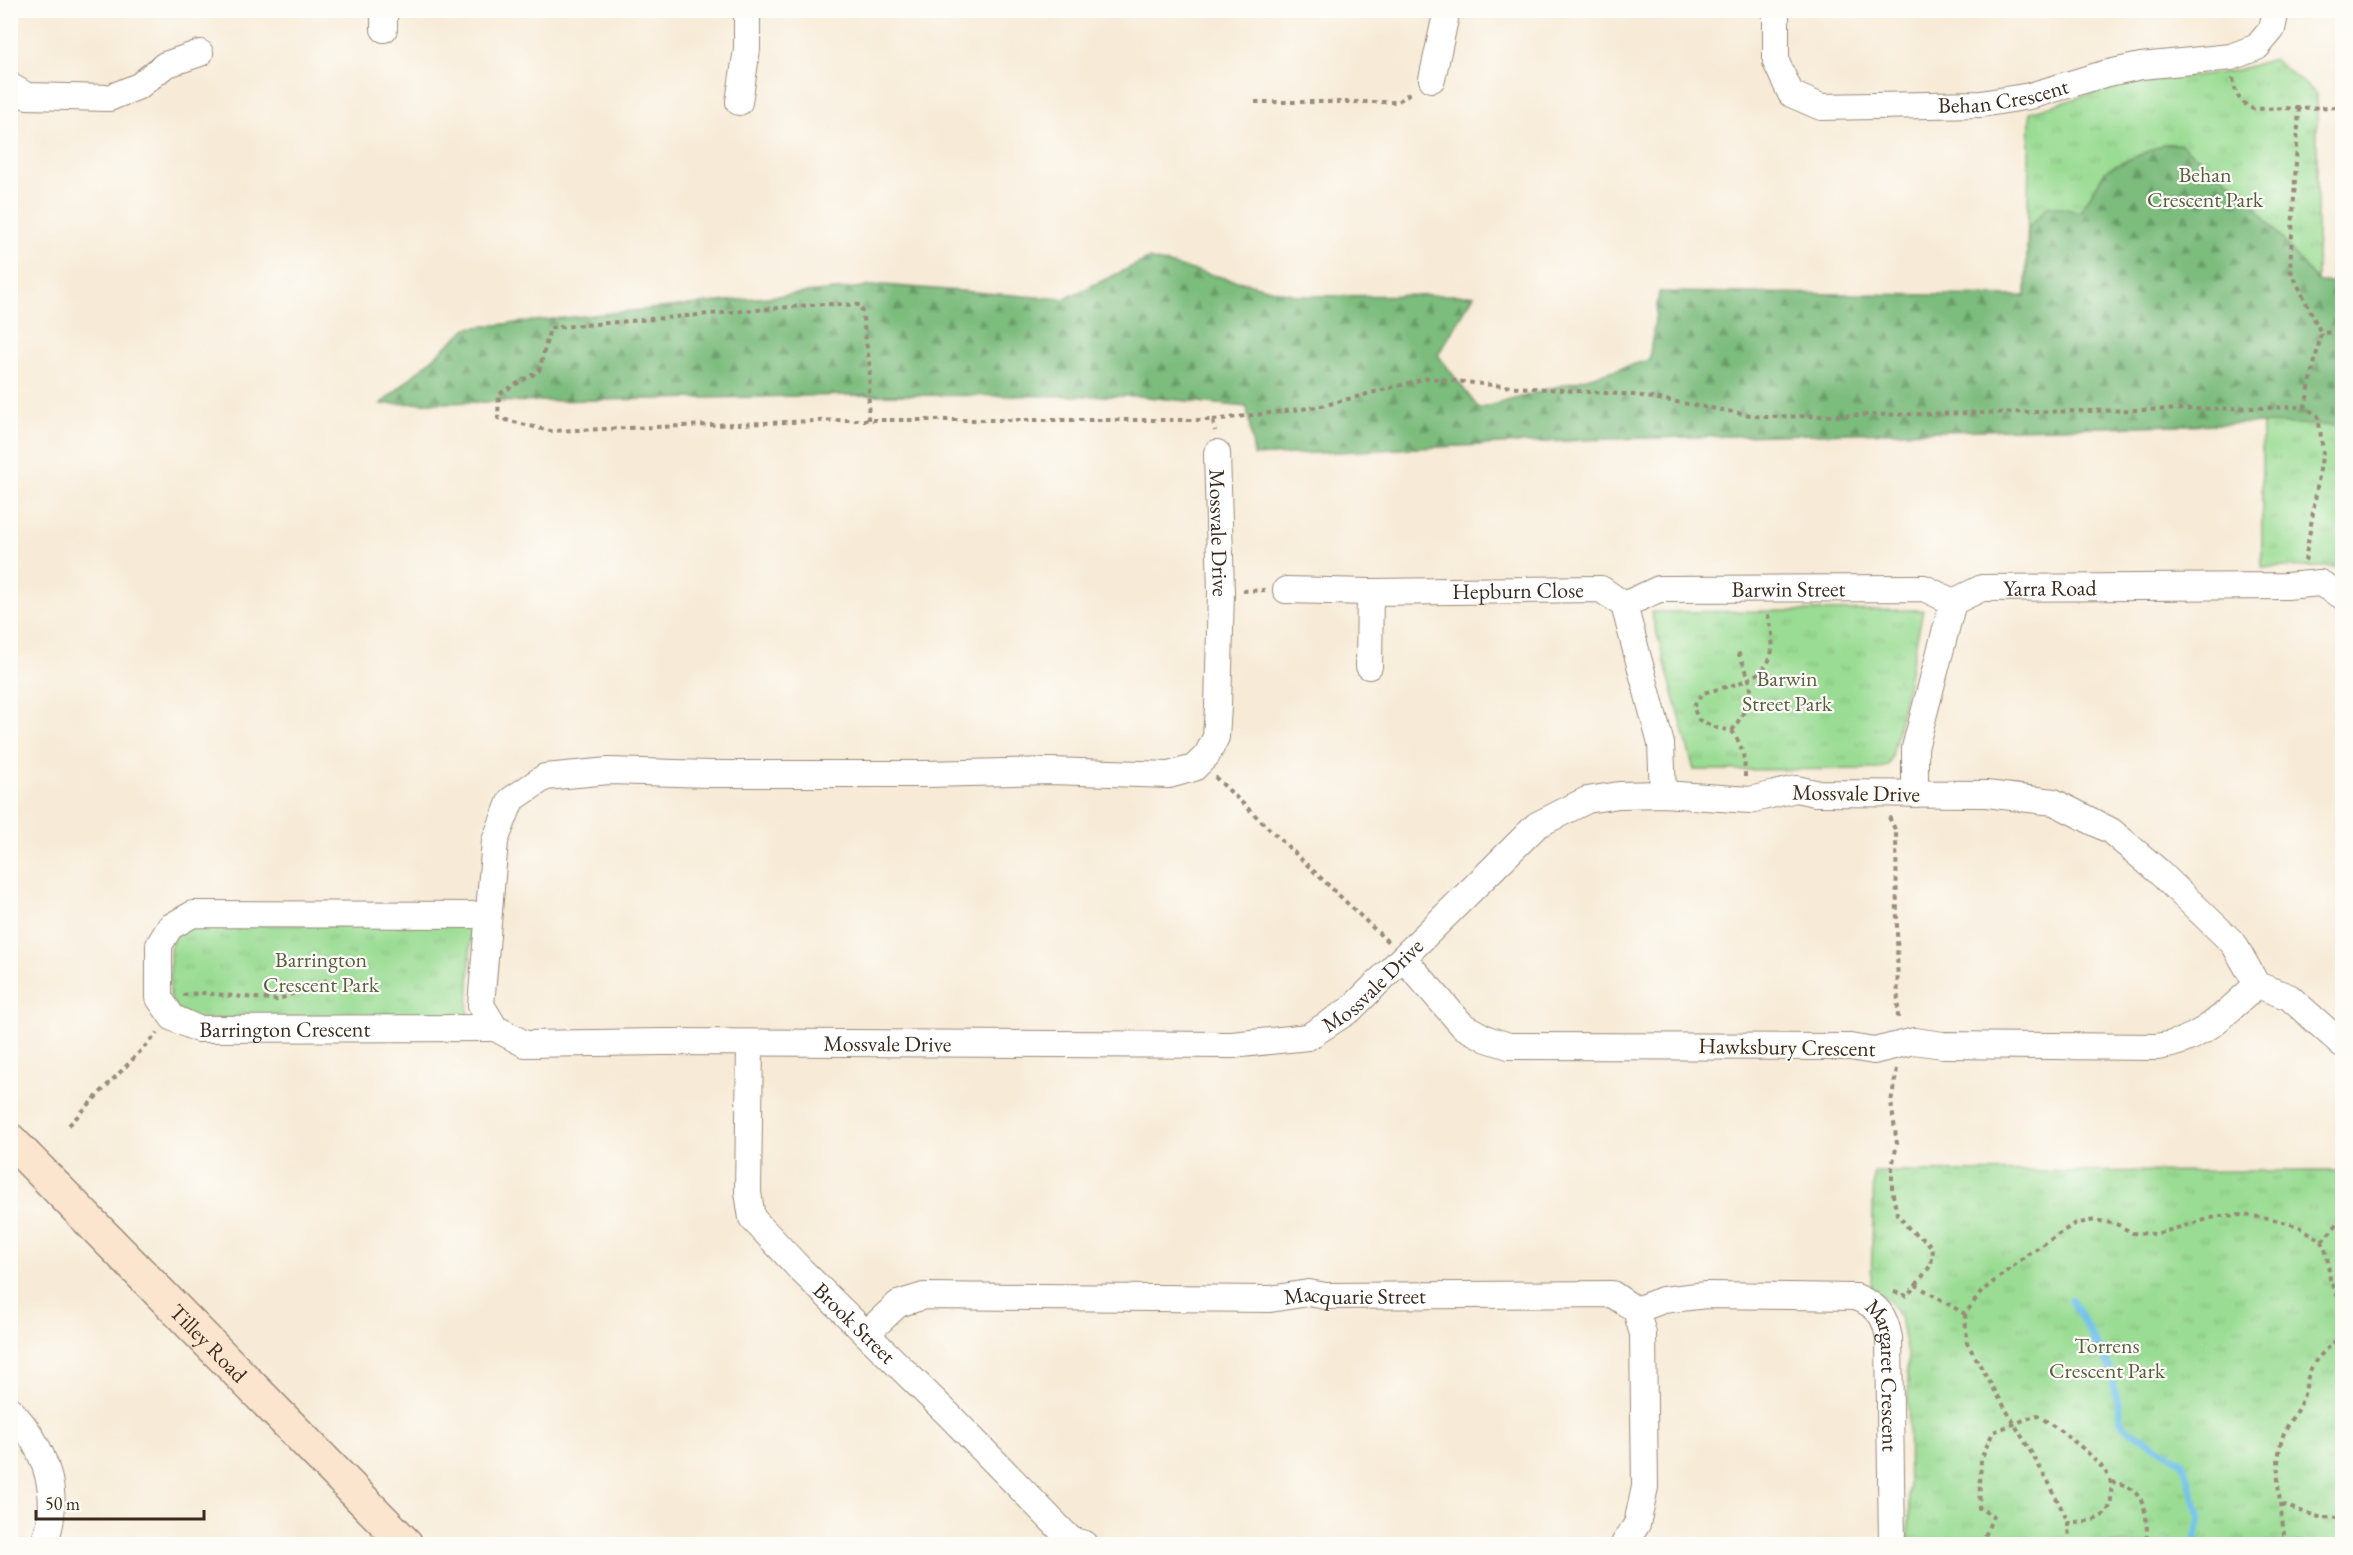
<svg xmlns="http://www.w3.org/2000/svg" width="2353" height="1555" font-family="'EB Garamond',serif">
  <defs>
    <pattern id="grass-tufts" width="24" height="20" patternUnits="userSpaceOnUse" patternTransform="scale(1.5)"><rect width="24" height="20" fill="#9adc93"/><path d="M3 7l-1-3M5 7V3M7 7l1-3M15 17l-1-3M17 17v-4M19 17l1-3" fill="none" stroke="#86bd7e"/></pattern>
    <pattern id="forest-firs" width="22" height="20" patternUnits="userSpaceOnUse" patternTransform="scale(1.5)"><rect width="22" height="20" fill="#7bbc7d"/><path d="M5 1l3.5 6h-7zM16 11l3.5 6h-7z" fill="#696"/></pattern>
  </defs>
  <rect width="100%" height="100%" fill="#fdfcf7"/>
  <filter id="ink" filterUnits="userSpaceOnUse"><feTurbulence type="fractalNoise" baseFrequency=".0167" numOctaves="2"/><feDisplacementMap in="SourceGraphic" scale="12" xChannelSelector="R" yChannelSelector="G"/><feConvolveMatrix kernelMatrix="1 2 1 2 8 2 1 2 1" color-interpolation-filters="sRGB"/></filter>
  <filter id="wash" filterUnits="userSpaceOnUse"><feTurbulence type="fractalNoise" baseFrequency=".008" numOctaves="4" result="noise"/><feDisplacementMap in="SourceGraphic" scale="24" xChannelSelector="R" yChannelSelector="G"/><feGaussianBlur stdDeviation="1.35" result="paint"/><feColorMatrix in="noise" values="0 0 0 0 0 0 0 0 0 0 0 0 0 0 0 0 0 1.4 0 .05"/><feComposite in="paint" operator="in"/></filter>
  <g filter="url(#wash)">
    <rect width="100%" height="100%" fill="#f7ebd7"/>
    <path fill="url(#grass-tufts)" stroke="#6a8358" stroke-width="1.5" d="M2273 59 2317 94V299L2026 296 2030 112 2125 84 2234 71Z
      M2262 423H2342V567H2262Z
      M1923 610 1892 757 1888 765 1879 769 1694 770 1651 612Z
      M193 925H471L468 1018 196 1019 177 1009 170 996V947L177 933Z
      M2342 1171V1544H1909L1908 1360 1900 1317 1888 1299 1871 1290 1874 1172Z"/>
    <path fill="url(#forest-firs)" stroke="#5b734e" stroke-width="1.5" d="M2164 144H2180L2244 192 2317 282H2342V426L2262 423 1608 439 1254 456 1247 407 1137 396 857 395 381 404 467 328 883 285 1064 299 1148 259 1299 296 1474 295 1438 355 1479 409 1649 360 1659 292 2026 296 2028 228 2049 205 2080 212 2106 170Z"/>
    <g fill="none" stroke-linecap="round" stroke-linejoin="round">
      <path stroke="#70c0eb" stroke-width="7" d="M2071 1299 2110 1368 2123 1426 2183 1462 2200 1516 2195 1544"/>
    </g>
  </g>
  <g filter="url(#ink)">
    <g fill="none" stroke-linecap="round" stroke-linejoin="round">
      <defs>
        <g id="minor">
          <path id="s1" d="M1776 10V62L1791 94 1821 107 1981 104 2030 96 2104 74 2141 66 2231 57 2257 47 2272 29 2276 10"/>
          <path d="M384 29V10"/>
          <path d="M1432 79 1447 10"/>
          <path d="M10 86 27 96 109 98 139 86 165 65 200 53"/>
          <path d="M739 102 747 49V10"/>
          <path id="s2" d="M1217 453 1221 591 1218 707 1216 737 1207 755 1194 768 1169 775 1051 771 926 774H709L609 771 545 777 511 800 495 841 481 1005 495 1028 525 1044 663 1042 1232 1045 1308 1037 1351 1009 1537 825 1587 800 1619 795 1663 794 1750 800 1796 789 1815 793 1986 794 2054 802 2111 831 2158 871 2234 944 2257 985 2289 997 2342 1044"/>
          <path id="s3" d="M1286 590 1370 592 1601 589 1624 605 1661 744 1663 794"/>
          <path id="s4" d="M1624 605 1659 589 1924 588 1953 602"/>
          <path d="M1369 666 1370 592"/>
          <path id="s5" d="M1915 794V748L1953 602 1982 588 2287 586 2320 583 2342 596"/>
          <path id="s6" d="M488 915 193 914 170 927 159 945V998L173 1018 198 1029 495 1028"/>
          <path d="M1403 958 1463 1026 1487 1039 1509 1046 1850 1047 1874 1051 1914 1041 1943 1045 2157 1047C2202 1041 2224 1014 2257 985"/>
          <path id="s7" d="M750 1044 748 1192 752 1218 802 1271 949 1415 1071 1540 1085 1544"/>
          <path id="s8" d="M1636 1310 1663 1300 1706 1295 1856 1297C1878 1306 1885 1315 1889 1338L1892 1544"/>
          <path id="s9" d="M867 1333 898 1304 924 1296 1270 1299 1308 1293 1326 1296 1612 1294 1636 1310 1643 1334 1645 1487 1637 1524 1624 1544"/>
          <path d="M10 1410C45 1446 63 1496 44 1544"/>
        </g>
        <g id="secondary">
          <path id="s10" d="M10 1140 406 1544"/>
        </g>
      </defs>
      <use href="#minor" stroke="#998a7a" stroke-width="28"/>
      <use href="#secondary" stroke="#998a7a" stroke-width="36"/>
      <path stroke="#998a7a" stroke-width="4" stroke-dasharray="4.5 4.5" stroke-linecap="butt" d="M2233 78C2235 94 2239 102 2253 109L2342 107
        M1255 102H1397L1413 91
        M2299 108 2290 269 2321 333
        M868 420 870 368 861 305 824 304 550 328 539 371 499 394 498 418 550 431 843 420H1213L1215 431
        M1213 420 1318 407 1428 378 1502 386 1636 395 1762 417 2305 407 2321 333 2342 332
        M2305 561 2323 451 2318 416 2305 407
        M1243 591 1265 590
        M1732 731C1756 694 1756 692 1738 652
        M1215 777 1388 942
        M1745 777C1745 758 1743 746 1732 731L1717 728 1699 720 1693 707 1703 693C1753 680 1786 675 1767 612
        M1889 817 1896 831 1898 1021
        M183 995 202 993 277 1000 327 980
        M1897 1069 1891 1102 1897 1144 1892 1167V1190L1897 1214 1911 1231 1927 1241 1933 1250 1931 1265 1916 1285
        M69 1125 158 1033
        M2322 1241 2340 1221 2342 1214
        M1894 1292 1907 1296 1916 1285 1965 1314 1982 1291 2027 1255 2074 1224 2095 1220 2116 1224 2133 1233 2156 1234 2219 1216 2243 1215 2269 1218 2300 1227 2322 1241 2327 1255 2330 1279 2342 1306
        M1965 1314 1967 1343 2049 1483 2068 1522 2069 1544
        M2111 1482C2145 1485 2149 1516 2146 1544
        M2282 1505 2319 1517 2342 1518
        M355 1544 360 1539
        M1982 1544 1993 1516 1979 1508 1981 1459 1993 1432 2037 1415C2057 1428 2101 1458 2110 1480 2112 1485 2111 1493 2111 1499 2110 1522 2085 1522 2068 1522
        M2285 1544C2282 1510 2271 1467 2284 1433 2289 1421 2297 1412 2302 1400 2307 1389 2306 1376 2313 1365 2320 1352 2338 1343 2342 1330"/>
      <use href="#minor" stroke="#fff" stroke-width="26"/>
      <use href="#secondary" stroke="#fbe5cf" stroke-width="33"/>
    </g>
  </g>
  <g text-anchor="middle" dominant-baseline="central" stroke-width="4.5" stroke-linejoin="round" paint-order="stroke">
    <g font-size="22" fill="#3b2a1e" stroke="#fdfcf7">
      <text stroke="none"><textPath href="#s1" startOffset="303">Behan Crescent</textPath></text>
      <text stroke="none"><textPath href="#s2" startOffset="80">Mossvale Drive</textPath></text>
      <text stroke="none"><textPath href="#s5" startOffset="297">Yarra Road</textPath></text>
      <text stroke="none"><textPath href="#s4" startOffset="168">Barwin Street</textPath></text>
      <text stroke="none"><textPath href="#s3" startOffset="232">Hepburn Close</textPath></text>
      <text transform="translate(1856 793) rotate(1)">Mossvale Drive</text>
      <text stroke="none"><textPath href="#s2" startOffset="2150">Mossvale Drive</textPath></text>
      <text stroke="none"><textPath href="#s6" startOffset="534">Barrington Crescent</textPath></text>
      <text stroke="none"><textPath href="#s2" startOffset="1646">Mossvale Drive</textPath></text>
      <text transform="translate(1787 1047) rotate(1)">Hawksbury Crescent</text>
      <text stroke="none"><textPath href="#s9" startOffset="501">Macquarie Street</textPath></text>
      <text stroke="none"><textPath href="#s7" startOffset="321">Brook Street</textPath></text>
      <text stroke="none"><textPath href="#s10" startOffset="284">Tilley Road</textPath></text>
      <text stroke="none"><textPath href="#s8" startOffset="314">Margaret Crescent</textPath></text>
    </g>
    <g font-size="22" fill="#585f41" stroke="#fdfcf7">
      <text x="2205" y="174">Behan<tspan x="2205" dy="25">Crescent Park</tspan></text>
      <text x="1787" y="678">Barwin<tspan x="1787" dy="25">Street Park</tspan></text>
      <text x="321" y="959">Barrington<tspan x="321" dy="25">Crescent Park</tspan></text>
      <text x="2107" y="1345">Torrens<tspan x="2107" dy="25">Crescent Park</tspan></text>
    </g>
  </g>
  <rect width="2353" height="1555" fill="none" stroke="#fdfcf7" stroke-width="36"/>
  <path d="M36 1510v9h168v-9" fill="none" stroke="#3b2a1e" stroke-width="3"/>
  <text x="45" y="1510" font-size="18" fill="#3b2a1e" stroke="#fdfcf7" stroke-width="4.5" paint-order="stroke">50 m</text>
</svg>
